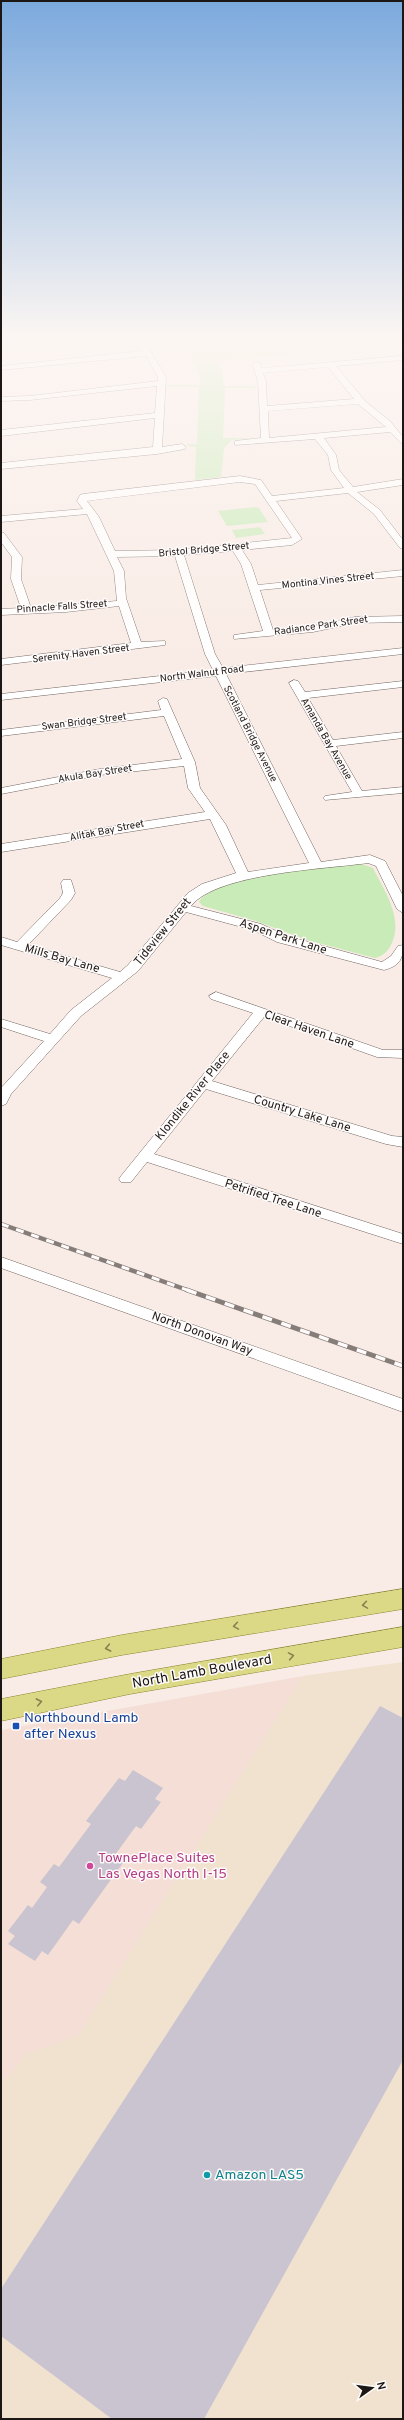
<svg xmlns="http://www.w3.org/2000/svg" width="404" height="2420" font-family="Overpass,sans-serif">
  <rect width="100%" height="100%" fill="#f9ebe5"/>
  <path fill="#f4ded5" d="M303 1676 79 2035 25 2055 1 2086V1730Z"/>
  <path fill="#f0e2cf" d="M403 1662V2419H1V2086L25 2055 79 2035 303 1676Z"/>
  <path fill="#c8ebb7" d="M217 362 222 370 224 386H255V388H225L223 438H254L232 440 224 448 221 477 195 480 196 447 188 446 187 444H197L199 387H167L166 385H200V376L194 364Z
    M255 507 259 508 268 522 227 526 218 511Z
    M260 527 265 534 236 538 232 530Z
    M359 863 373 868C385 892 404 919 391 945 387 952 383 956 375 958L307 940 256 921 203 906 199 902C214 875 328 867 359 863Z"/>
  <path fill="#eee5bf" d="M176 336H403V342L194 364Z"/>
  <path fill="#c9c4d0" d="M380 1706 403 1718V2060L204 2419H112L1 2336V2289Z
    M133 1770 163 1788 155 1799 161 1802 141 1829 136 1826 115 1855 125 1860 79 1924 73 1920 48 1955 42 1951 35 1961 8 1944 15 1936 8 1931 28 1905 32 1908 47 1887 40 1882 54 1864 59 1867 91 1824 86 1821 119 1778 125 1781Z"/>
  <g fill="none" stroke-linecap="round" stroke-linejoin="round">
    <defs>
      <path id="minor" d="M11 336H36L1 342V338Z
        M133 336H141L166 377 162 447 182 444 186 447 185 449 157 454 1 469V463L153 447 155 418 1 436V430L155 413 157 386 30 400 1 401V397L30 396 158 381V377L146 356 1 370V366L143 351Z
        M403 356V360L336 366 366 402 390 421 403 437V445L390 432 324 438 336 455 339 470 353 487 403 479V485L357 492 380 510 403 540V549L400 548 374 514 348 493 276 501 302 539 292 545 242 550 251 564 258 585 403 570V576L260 590 273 630 313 626 355 617 403 616V622L355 623 313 632 234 639V635L263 631 241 564 233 551 184 555 215 654 223 668 403 648V654L226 674 321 862 370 855 385 861 403 896V913L397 909 376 866 368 863C326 869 217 873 191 906L261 924 287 936 382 962 391 956 398 946 403 945C403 960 399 966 384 970L277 942 253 930 186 912 138 971 81 1016 11 1094 6 1104 1 1106V1088L44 1041 1 1027V1019L50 1034 71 1010 112 978 1 945V937L17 942 60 898 63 893 61 883 63 880H71L75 893 71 900 28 945 120 972 128 965 188 893 202 884 236 873 210 819 1 852V844L205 812 188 788 184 766 100 775 1 794V788L100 769 182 759 164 716 1 736V730L161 710 158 701 163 698 167 699 195 762 200 788 226 825 248 872 309 863 216 676 1 700V694L213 670 205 654 175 556 117 557 124 571 126 598 141 642 165 641V645L1 665V659L131 643 119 606 66 612 1 615V609L21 608 11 579 12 557 1 542V532L4 533 22 557 21 579 31 608 117 601 114 571 87 514 1 522V516L83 509 77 501 80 495 83 494 240 476 261 480 272 496 344 488 331 470 328 455 315 439 235 445V441L261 438 258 381 252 364 259 362 262 368ZM328 367 354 399 267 406 266 381 263 373ZM358 404 386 427 269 438 268 411ZM240 482 255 484 292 538 179 550 115 551 99 517 87 501Z
        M294 680 298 681 305 692 403 681V687L308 698 333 740 403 732V738L336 746 362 791 403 787V793L325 800 323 798 325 796 352 792 289 683Z
        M216 992 383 1050H403V1058L377 1057 264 1017 212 1081 392 1136 403 1137V1147L386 1144 206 1089 154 1154 403 1234V1244L147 1162 131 1182H121L119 1179 121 1176 253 1013 211 999 209 996Z
        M1 1257 403 1399V1412L1 1268Z"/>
      <path id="major" d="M403 1589V1609L122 1655 1 1679V1659L122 1635Z
        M403 1627V1647L130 1694 1 1721V1699L130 1674Z"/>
    </defs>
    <use href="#minor" stroke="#716560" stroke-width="1"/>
    <use href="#major" stroke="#8a852a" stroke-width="1"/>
    <use href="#minor" fill="#fff" fill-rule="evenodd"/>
    <use href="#major" fill="#dcd986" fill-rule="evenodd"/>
    <defs>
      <path id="rail-far1" d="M1 1224 190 1291"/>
      <path id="rail" d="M187 1290 403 1366"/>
    </defs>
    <use href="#rail-far1" stroke="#867d79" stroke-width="4.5"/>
    <use href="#rail" stroke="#867d79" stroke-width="5"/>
    <use href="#rail-far1" stroke="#fefbfa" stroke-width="3" stroke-dasharray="8" stroke-linecap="butt"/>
    <use href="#rail" stroke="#fefbfa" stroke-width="3.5" stroke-dasharray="10" stroke-linecap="butt"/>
  </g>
  <defs><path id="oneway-chevron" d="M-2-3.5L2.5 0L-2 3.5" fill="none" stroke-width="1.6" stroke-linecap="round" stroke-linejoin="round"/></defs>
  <g stroke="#868253">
    <use href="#oneway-chevron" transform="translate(365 1605) rotate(171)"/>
    <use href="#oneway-chevron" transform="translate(236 1626) rotate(171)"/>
    <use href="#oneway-chevron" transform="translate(108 1648) rotate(169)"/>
    <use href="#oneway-chevron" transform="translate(291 1656) rotate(-10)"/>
    <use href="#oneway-chevron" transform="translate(39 1702) rotate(-11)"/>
  </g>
  <linearGradient id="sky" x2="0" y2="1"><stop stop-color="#7ba9dd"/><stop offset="0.5" stop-color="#fcf6f3"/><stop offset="1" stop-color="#fcf6f3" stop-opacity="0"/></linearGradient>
  <rect width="404" height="675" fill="url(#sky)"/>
  <rect fill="#1a4fb4" stroke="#fefbfa" stroke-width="1.5" x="12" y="1722" width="8" height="8" rx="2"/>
  <circle fill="#d1479c" stroke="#fefbfa" stroke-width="1.5" cx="90" cy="1866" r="4"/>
  <circle fill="#0f9aa8" stroke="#fefbfa" stroke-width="1.5" cx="207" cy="2175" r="4"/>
  <g text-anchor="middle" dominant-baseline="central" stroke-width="3" stroke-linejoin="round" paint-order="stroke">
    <g font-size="10" fill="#1c1715" stroke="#fefbfa">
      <text transform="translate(204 550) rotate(-5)">Bristol Bridge Street</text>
      <text transform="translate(328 581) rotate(-6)">Montina Vines Street</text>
      <text transform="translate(62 607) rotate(-4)">Pinnacle Falls Street</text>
      <text transform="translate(321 626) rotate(-8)">Radiance Park Street</text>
      <text transform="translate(81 654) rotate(-7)">Serenity Haven Street</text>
      <text transform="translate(202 674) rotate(-7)">North Walnut Road</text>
      <text transform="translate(84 722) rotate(-7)">Swan Bridge Street</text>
      <text transform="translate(250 734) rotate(63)">Scotland Bridge Avenue</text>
      <text transform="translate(326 739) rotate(60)">Amanda Bay Avenue</text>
      <text transform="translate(95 774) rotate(-9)">Akula Bay Street</text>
      <text transform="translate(107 831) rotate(-11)">Alitak Bay Street</text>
    </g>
    <g font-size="12" fill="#1c1715" stroke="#fefbfa">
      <text transform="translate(163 932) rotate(-51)">Tideview Street</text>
      <text transform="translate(283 937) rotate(18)">Aspen Park Lane</text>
      <text transform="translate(62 959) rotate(16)">Mills Bay Lane</text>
      <text transform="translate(309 1030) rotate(19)">Clear Haven Lane</text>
      <text transform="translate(193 1096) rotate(-51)">Klondike River Place</text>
      <text transform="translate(302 1114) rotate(17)">Country Lake Lane</text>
      <text transform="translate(273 1199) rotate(18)">Petrified Tree Lane</text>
      <text transform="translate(202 1334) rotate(20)">North Donovan Way</text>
    </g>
    <g font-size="14" fill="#1c1715" stroke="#fefbfa">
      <text transform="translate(202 1672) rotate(-10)">North Lamb Boulevard</text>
    </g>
    <g font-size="14" fill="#164399" stroke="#fefbfa" text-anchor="start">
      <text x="24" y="1718">Northbound Lamb<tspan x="24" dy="16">after Nexus</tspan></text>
    </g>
    <g font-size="14" fill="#b23c85" stroke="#fefbfa" text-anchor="start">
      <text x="98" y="1858">TownePlace Suites<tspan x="98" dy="16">Las Vegas North I-15</tspan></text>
    </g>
    <g font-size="14" fill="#0d838f" stroke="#fefbfa" text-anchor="start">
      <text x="215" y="2175">Amazon LAS5</text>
    </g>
  </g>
  <rect width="404" height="2420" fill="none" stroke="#1c1715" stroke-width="4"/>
  <g transform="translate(372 2388) rotate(76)" stroke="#fefbfa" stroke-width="3" paint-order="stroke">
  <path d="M0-3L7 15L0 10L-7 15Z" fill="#1c1715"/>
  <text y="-6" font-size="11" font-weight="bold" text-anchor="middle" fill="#1c1715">N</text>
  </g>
</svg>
